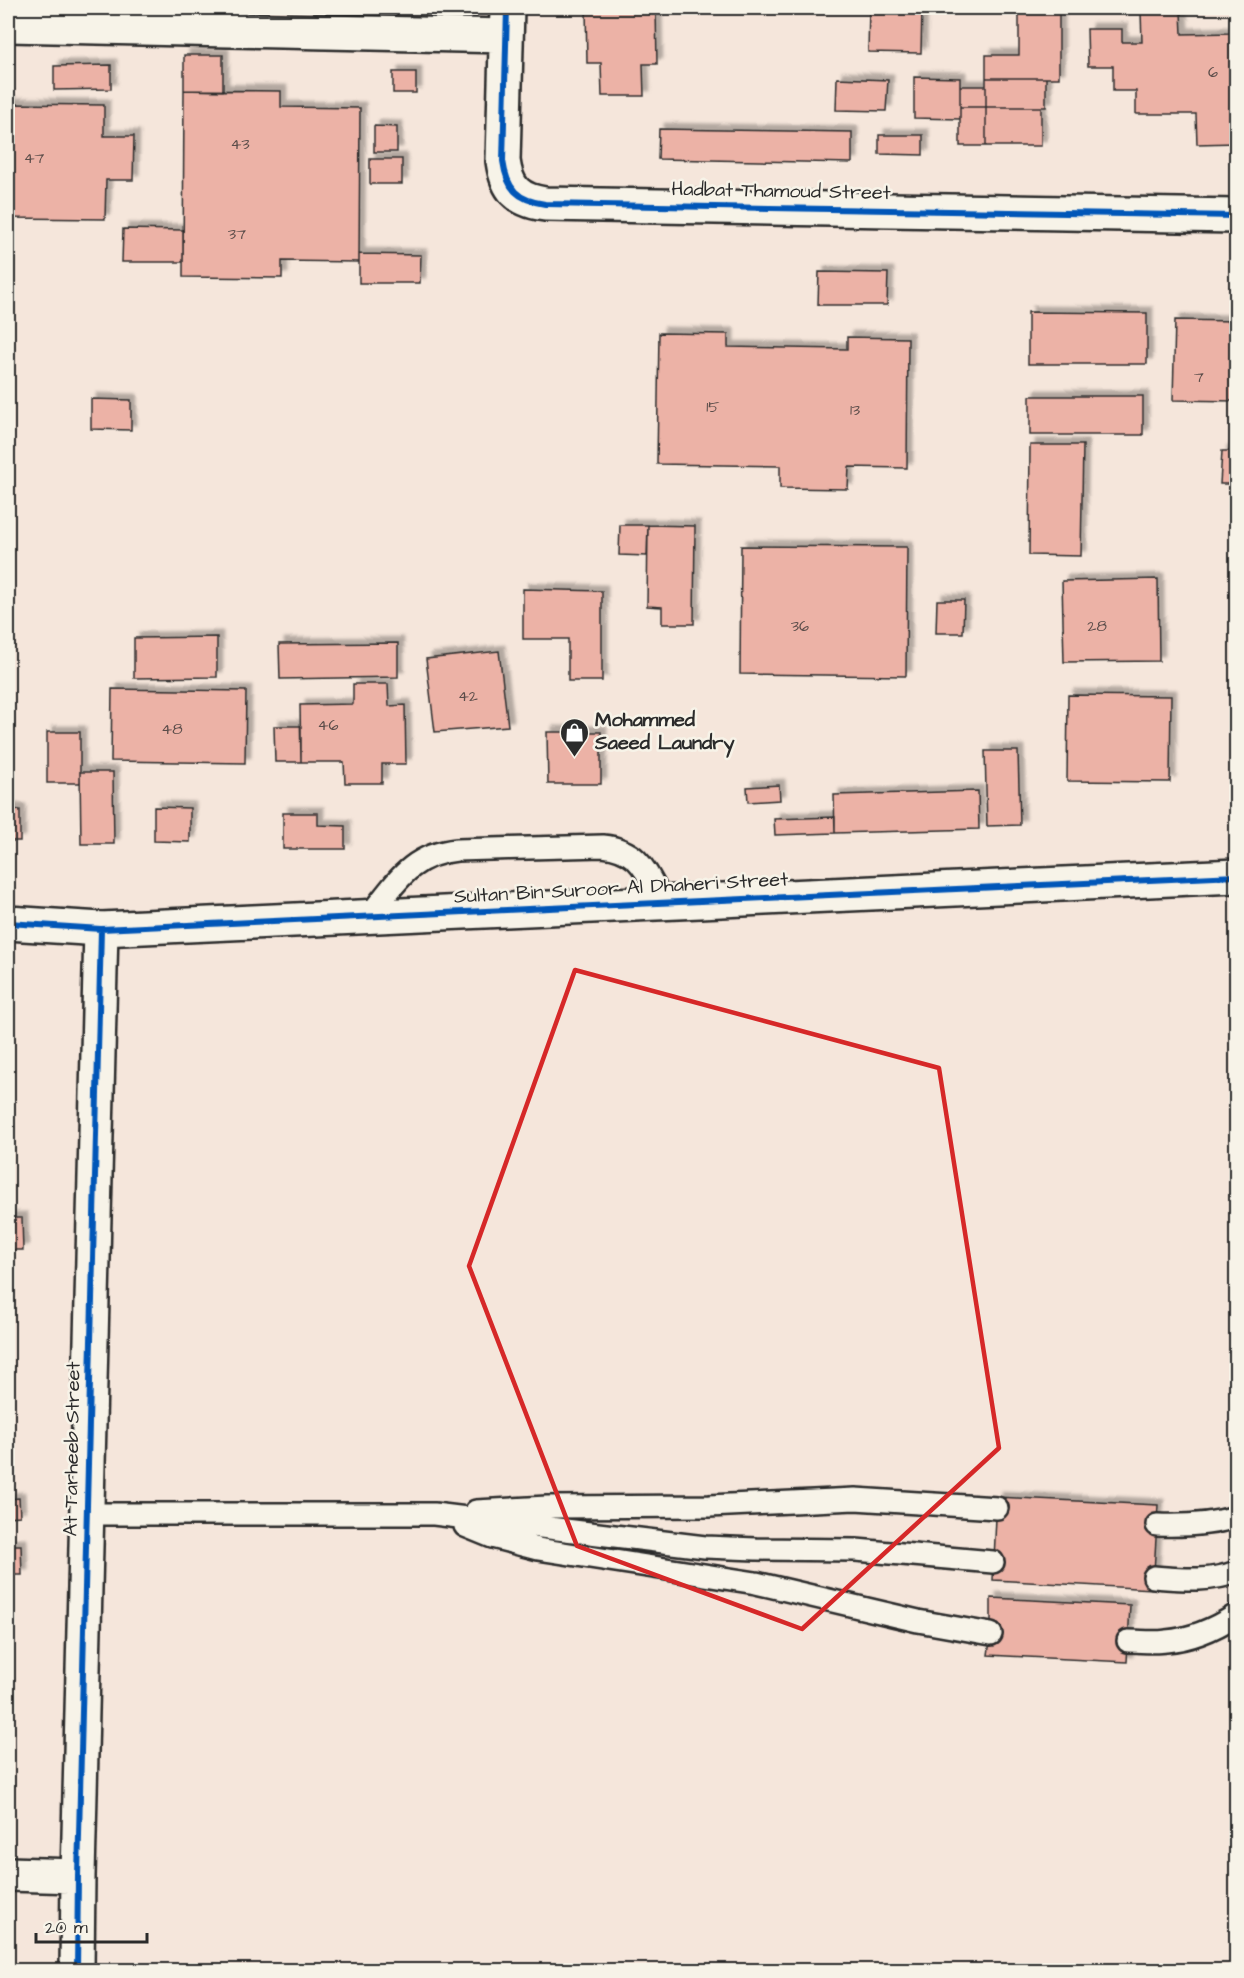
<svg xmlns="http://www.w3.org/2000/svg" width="1244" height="1978" font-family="'Architects Daughter',sans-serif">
  <defs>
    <filter id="shadow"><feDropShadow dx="5.5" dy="-5.5" stdDeviation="1.5" flood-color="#0004"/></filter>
  </defs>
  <rect width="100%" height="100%" fill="#f5e6db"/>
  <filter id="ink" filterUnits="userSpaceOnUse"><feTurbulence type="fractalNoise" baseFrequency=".0167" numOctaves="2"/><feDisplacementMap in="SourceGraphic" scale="12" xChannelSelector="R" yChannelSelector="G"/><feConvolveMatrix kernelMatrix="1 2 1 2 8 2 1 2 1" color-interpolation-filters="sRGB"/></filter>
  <g filter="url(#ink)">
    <path fill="#ecb2a6" stroke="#2b2b2b" stroke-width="1.5" filter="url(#shadow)" d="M586 8H656L657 64H643L644 96H602L601 63H587Z
      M789 8H817V12H789Z
      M869 8H922L921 53 868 52Z
      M1019 8H1059V78H986V55H1019Z
      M1141 12H1181L1182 34 1232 33V13H1236V143L1197 144 1196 114H1136V91H1113V66H1088L1087 29H1122V42H1142Z
      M184 55H223V91L184 90Z
      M111 65V89L54 90V66Z
      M393 72H416V93H393Z
      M914 77 960 78V119L914 118Z
      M837 78 888 80 886 111 836 110Z
      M986 78H1046V107H986Z
      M960 86H986V107H960Z
      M184 90 281 91V107L360 108 359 262 282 261V278L183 277Z
      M8 104 104 105V136H134L133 180H106L105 219 8 218Z
      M960 107H986V146H960Z
      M986 107H1041V146H986Z
      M374 126 397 127V152H374Z
      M659 129 852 132V163L658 159Z
      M879 135H923V155L879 154Z
      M370 159H402V184H370Z
      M123 229 183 230V262H122Z
      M359 254 421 255 420 283H359Z
      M819 272 888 273 887 305H818Z
      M1028 312 1147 313V364H1028Z
      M1175 320 1236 321V401L1173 400Z
      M659 333 728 334V347L847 349V337L908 338 907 468 849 467 848 489 780 488V466L657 464Z
      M1030 396H1143V435H1030Z
      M91 399 131 400V430L91 429Z
      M1030 445H1083L1081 556 1029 555Z
      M1222 451H1236V484H1220Z
      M620 525H648L647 556 619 555Z
      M648 525 695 526 694 624H662V607L647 606Z
      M741 546 907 547 906 676 740 674Z
      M1158 579 1159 661 1064 662 1062 581Z
      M523 589 602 591V681H568V639H523Z
      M937 600H964L963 633H936Z
      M217 637V677L134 678V638Z
      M398 643V677L280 679 279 644Z
      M499 651 508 726 435 732 426 659Z
      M353 684H388L389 706 405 705 406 764H382V783H345L344 762H301L300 705 353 704Z
      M112 689 246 691 245 763 111 761Z
      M1068 695 1171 696 1170 782 1067 781Z
      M274 726H301V762H275Z
      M47 732H80V783H47Z
      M547 732H601V784H548Z
      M985 751H1018L1020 825 987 826Z
      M80 772H113L114 844H81Z
      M779 785 780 800 748 802 747 787Z
      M978 791 979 829 835 833 834 795Z
      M154 807 190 808V842L154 841Z
      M8 809 20 810V841H8Z
      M283 813H318V825L345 826V849H283Z
      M835 817V833L775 835 774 819Z
      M8 1218H22L23 1250H9Z
      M997 1497 1158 1505 1153 1589 993 1580Z
      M19 1498 20 1516 8 1517V1499Z
      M8 1545H21L22 1575H8Z
      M991 1598 1130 1605 1127 1662 988 1655 991 1634Z"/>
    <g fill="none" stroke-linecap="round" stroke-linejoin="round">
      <defs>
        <path id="lane" d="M369 916C396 883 411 854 457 850L603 846C641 850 646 873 663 902
          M476 1511 547 1507 709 1506 855 1499 997 1508
          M87 1514H434L705 1547 756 1549 856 1550 993 1562
          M1157 1525C1185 1526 1210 1525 1236 1517
          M465 1526 492 1537 538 1549 756 1583 918 1621 991 1634
          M1154 1577C1182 1579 1211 1582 1236 1572
          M1128 1641C1141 1641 1154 1643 1166 1641 1191 1639 1216 1628 1236 1615"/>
        <path id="street" d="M507 8 503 161C507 189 517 200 545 204L1236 216
          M8 25 506 36
          M8 1874 78 1876
          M77 1970 78 1876 101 929"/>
        <path id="secondary" d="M8 923 101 929 1236 876"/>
      </defs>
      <use href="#lane" stroke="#2b2b2b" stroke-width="26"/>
      <use href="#street" stroke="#2b2b2b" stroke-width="38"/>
      <use href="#secondary" stroke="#2b2b2b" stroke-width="38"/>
      <use href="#lane" stroke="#f7f3e8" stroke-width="21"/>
      <use href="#street" stroke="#f7f3e8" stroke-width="33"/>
      <use href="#secondary" stroke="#f7f3e8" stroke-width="33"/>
      <defs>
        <path id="cycleway" d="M507 8 503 161C507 189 517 200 545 204L1236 216
          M8 923 101 929 1236 876
          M77 1970 78 1876 101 929"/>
      </defs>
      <use href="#cycleway" stroke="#f7f3e8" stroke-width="10"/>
      <use href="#cycleway" stroke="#0057b8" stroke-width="6"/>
    </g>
  </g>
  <path fill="none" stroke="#d62828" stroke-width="4.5" stroke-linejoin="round" d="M575 970 939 1068 999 1448 802 1629 577 1546 469 1266Z"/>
  <defs>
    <symbol id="shop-pin" viewBox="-11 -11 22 30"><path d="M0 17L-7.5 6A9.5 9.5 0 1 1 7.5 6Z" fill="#2b2b2b" stroke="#f7f3e8"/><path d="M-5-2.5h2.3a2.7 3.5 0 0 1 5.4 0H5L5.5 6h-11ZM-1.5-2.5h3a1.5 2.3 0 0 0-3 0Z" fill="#fff"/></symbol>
  </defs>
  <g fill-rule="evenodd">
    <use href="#shop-pin" x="558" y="716" width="33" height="45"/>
  </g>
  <g text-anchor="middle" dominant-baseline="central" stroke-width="5" stroke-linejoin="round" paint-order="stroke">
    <g font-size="16" fill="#5b4d4a">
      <text x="1213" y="72">6</text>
      <text x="240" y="144">43</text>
      <text x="34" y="158">47</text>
      <text x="237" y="234">37</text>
      <text x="1199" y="377">7</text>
      <text x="713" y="407">15</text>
      <text x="855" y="410">13</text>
      <text x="800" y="626">36</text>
      <text x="1097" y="626">28</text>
      <text x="468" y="696">42</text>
      <text x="328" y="725">46</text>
      <text x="172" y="729">48</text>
    </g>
    <g font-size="20" fill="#2b2b2b" stroke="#f7f3e8">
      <text transform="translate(781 191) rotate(1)">Hadbat Thamoud Street</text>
      <text transform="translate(621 888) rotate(-3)">Sultan Bin Suroor Al Dhaheri Street</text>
      <text transform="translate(72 1449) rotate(-89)">At Tarheeb Street</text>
    </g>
    <g font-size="20" font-weight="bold" fill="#2b2b2b" stroke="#f7f3e8" text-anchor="start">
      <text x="595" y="720">Mohammed<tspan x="595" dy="23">Saeed Laundry</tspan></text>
    </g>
  </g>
  <rect width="1244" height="1978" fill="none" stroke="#f7f3e8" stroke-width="30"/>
  <rect x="15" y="15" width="1214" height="1948" fill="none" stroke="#2b2b2b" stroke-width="2" filter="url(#ink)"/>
  <path d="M36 1933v9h111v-9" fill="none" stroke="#2b2b2b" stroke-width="3"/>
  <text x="45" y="1933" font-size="18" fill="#2b2b2b" stroke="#f7f3e8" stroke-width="4.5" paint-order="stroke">20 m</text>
</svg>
